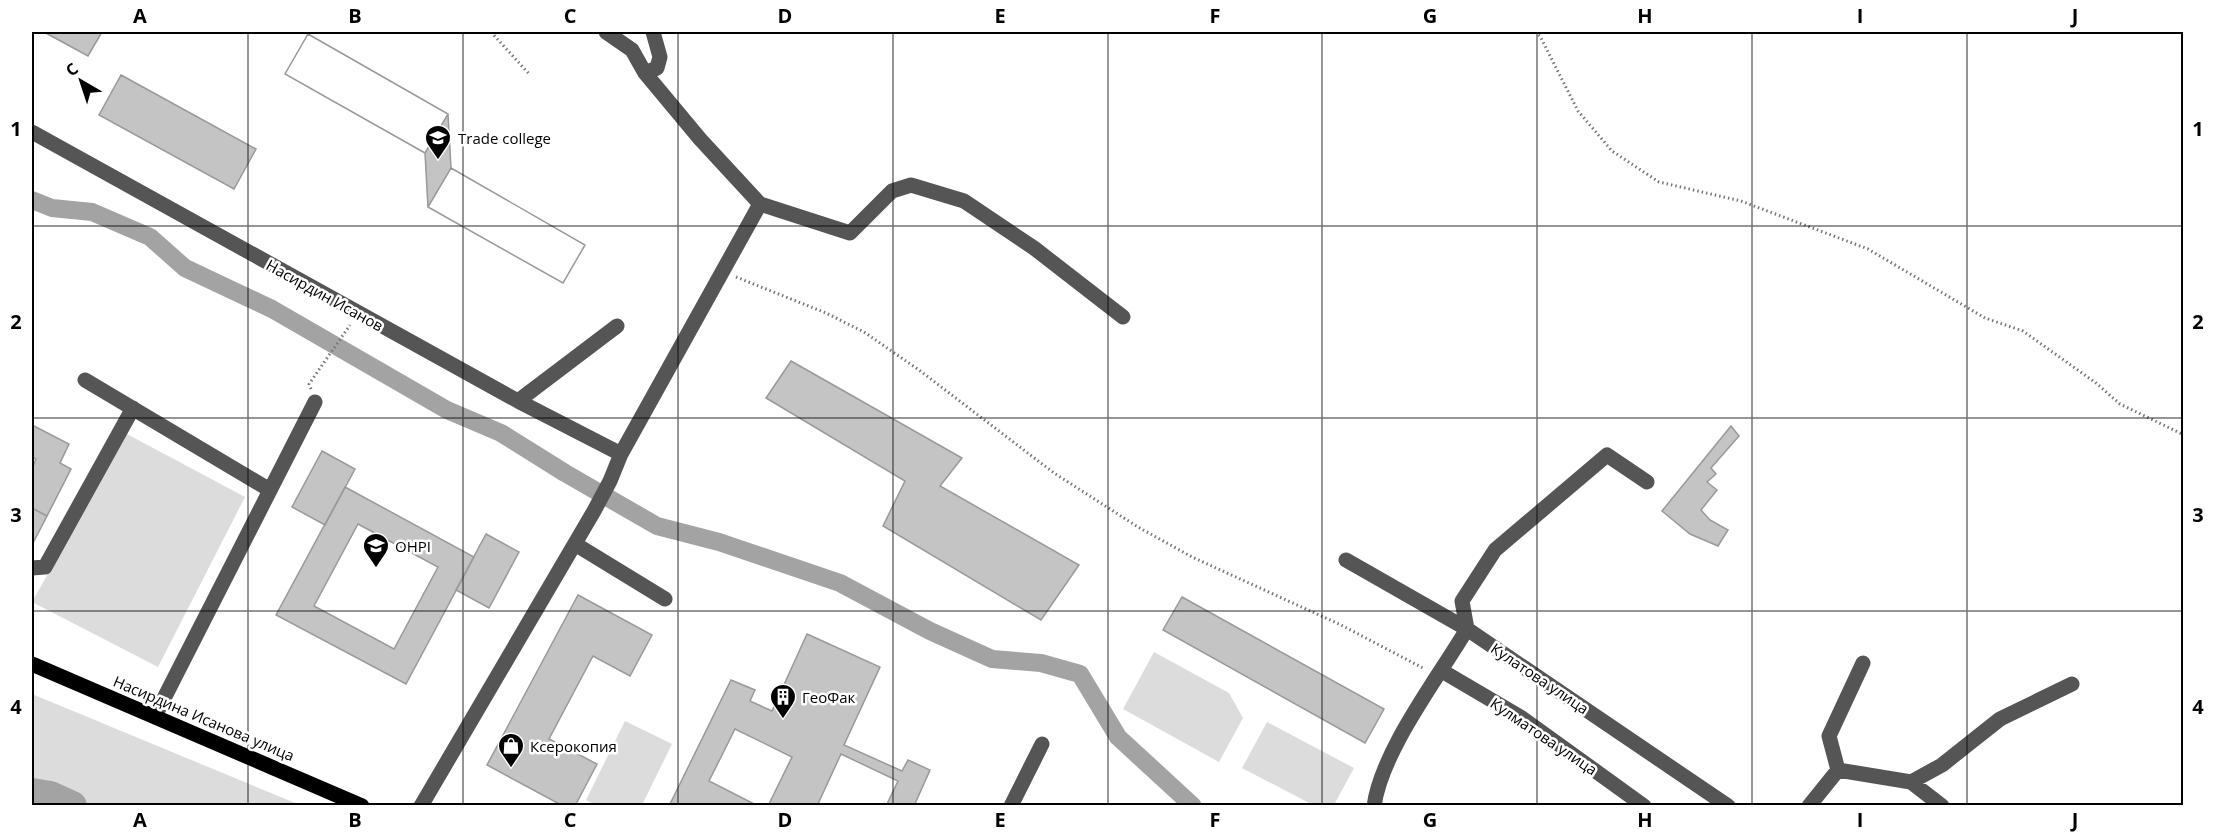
<svg xmlns="http://www.w3.org/2000/svg" width="2215" height="837" font-family="'Open Sans',sans-serif">
  <rect width="100%" height="100%" fill="#fff"/>
  <path fill="#dcdcdc" d="M127 434 245 497 158 667 32 602Z
    M1154 652 1229 693 1243 718 1219 762 1123 709Z
    M32 694 300 805 86 806 32 792Z
    M625 721 672 744 642 805H596L586 800Z
    M1267 722 1354 768 1334 805H1313L1242 768Z"/>
  <g fill="none" stroke-linecap="round" stroke-linejoin="round">
    <path stroke="#a3a3a3" stroke-width="18" d="M32 200 52 208 92 212 150 237 185 268 272 309 447 410 501 433 565 473 657 526 719 542 840 583 930 631 992 659 1041 663 1080 674 1118 737 1193 806"/>
    <path stroke="#a3a3a3" stroke-width="30" d="M32 793 50 796 72 806"/>
  </g>
  <path fill="#c4c4c4" stroke="#999" stroke-width="1.5" fill-rule="evenodd" d="M44 32H102L88 56Z
    M308 34 448 114 425 153 285 74Z
    M308 34 448 114 451 168 585 245 563 283 428 207 425 153 285 74Z
    M121 75 256 149 234 189 99 115Z
    M451 168 585 245 563 283 428 207Z
    M791 361 962 458 940 486 1079 565 1041 620 883 526 905 481 766 398Z
    M32 425 69 444 60 463 71 469 47 516 32 508V469L36 459 32 457Z
    M1731 426 1739 436 1711 468 1716 474 1707 482 1717 490 1701 510 1710 520 1728 530 1718 546 1690 534 1662 511Z
    M322 451 355 469 325 525 292 507Z
    M345 487 474 557 406 684 276 615ZM358 524 438 567 394 649 314 606Z
    M32 508 47 516 32 545Z
    M486 534 519 552 489 608 456 590Z
    M578 595 652 635 630 676 593 656 549 739 597 764 575 806H563L487 765Z
    M1182 597 1384 709 1365 743 1163 630Z
    M807 634 880 667 844 745 902 771 908 760 930 770 914 806H886L898 781 841 754 817 806H768L792 757 735 729 709 781 758 806H669L731 680 755 690 750 701 772 711Z"/>
  <g fill="none" stroke-linecap="round" stroke-linejoin="round">
    <path stroke="#777" stroke-width="3" stroke-dasharray="1.5 3" stroke-linecap="butt" d="M491 32 530 75
      M1535 32 1540 36 1578 111 1612 151 1659 182 1741 201 1868 249 1985 318 2023 331 2096 383 2120 404 2184 435
      M736 277 826 313 864 332 919 370 1054 473 1138 527 1192 557 1341 625 1423 668
      M311 389 309 384 350 325"/>
    <path stroke="#555" stroke-width="15" d="M606 32 632 50 645 73 700 139 760 204 850 233 892 191 911 185 964 201 1034 248 1123 317
      M645 73 657 68 660 57 653 32
      M32 132 518 401 621 454
      M85 380 270 490
      M518 401 617 326
      M575 544 665 599
      M1346 560 1467 629 1728 806
      M32 568 45 567 133 408
      M1442 671 1522 718 1644 806
      M155 716 315 402
      M1838 770 1829 736 1863 663
      M1911 782 1942 806
      M421 806 594 511 610 481 621 454 760 204
      M1011 806 1042 744
      M1374 806C1382 750 1438 678 1467 629L1462 601 1495 550 1607 455 1647 482
      M1809 806 1838 770 1911 782 1942 765 2000 719 2072 684"/>
    <path stroke="#000" stroke-width="15" d="M32 664 362 806"/>
  </g>
  <path fill="none" stroke="#000" stroke-width="1.5" stroke-opacity="0.55" d="M248 32V806M463 32V806M678 32V806M893 32V806M1108 32V806M1322 32V806M1537 32V806M1752 32V806M1967 32V806M32 226H2184M32 418H2184M32 611H2184"/>
  <defs>
    <symbol id="university-pin" viewBox="-11 -11 22 30"><path d="M0 17L-7.5 6A9.5 9.5 0 1 1 7.5 6Z" fill="#000" stroke="#fff"/><path d="M0-5L7-2L0 1L-7-2ZM-4 1L0 2.5L4 1V4Q0 6-4 4Z" fill="#fff"/></symbol>
    <symbol id="building-pin" viewBox="-11 -11 22 30"><path d="M0 17L-7.5 6A9.5 9.5 0 1 1 7.5 6Z" fill="#000" stroke="#fff"/><path d="M-4-6H4V6H1V3H-1V6H-4ZM-2.5-4.3h1.7v1.8h-1.7ZM.8-4.3h1.7v1.8H.8ZM-2.5-1h1.7V.8h-1.7ZM.8-1h1.7V.8H.8Z" fill="#fff"/></symbol>
    <symbol id="shop-pin" viewBox="-11 -11 22 30"><path d="M0 17L-7.5 6A9.5 9.5 0 1 1 7.5 6Z" fill="#000" stroke="#fff"/><path d="M-5-2.5h2.3a2.7 3.5 0 0 1 5.4 0H5L5.5 6h-11ZM-1.5-2.5h3a1.5 2.3 0 0 0-3 0Z" fill="#fff"/></symbol>
  </defs>
  <g fill-rule="evenodd">
    <use href="#university-pin" x="423" y="123" width="30" height="40"/>
    <use href="#university-pin" x="361" y="531" width="30" height="40"/>
    <use href="#building-pin" x="768" y="682" width="30" height="40"/>
    <use href="#shop-pin" x="496" y="731" width="30" height="40"/>
  </g>
  <g text-anchor="middle" dominant-baseline="central" stroke-width="5" stroke-linejoin="round" paint-order="stroke">
    <g font-size="15" fill="#000" stroke="#fff" text-anchor="start">
      <text x="458" y="138">Trade college</text>
      <text x="395" y="546">OHPI</text>
      <text x="802" y="697">ГеоФак</text>
      <text x="530" y="746">Ксерокопия</text>
    </g>
    <g font-size="15" fill="#000" stroke="#fff">
      <text transform="translate(325 295) rotate(29)">Насирдин Исанов</text>
      <text transform="translate(1540 678) rotate(34)">Кулатова улица</text>
      <text transform="translate(204 718) rotate(23)">Насирдина Исанова улица</text>
      <text transform="translate(1544 736) rotate(34)">Кулматова улица</text>
    </g>
  </g>
  <rect width="2215" height="837" fill="none" stroke="#ffffff" stroke-width="66"/>
  <g transform="translate(81 81) rotate(321)" stroke="#ffffff" stroke-width="4.5" paint-order="stroke">
  <path d="M0-4.5L10 22L0 15L-10 22Z" fill="#000000"/>
  <text y="-9" font-size="16" font-weight="bold" text-anchor="middle" fill="#000000">С</text>
  </g>
  <rect x="33" y="33" width="2149" height="771" fill="none" stroke="#000" stroke-width="2"/>
  <g font-size="20" text-anchor="middle" font-weight="bold" fill="#000">
    <text x="140" y="23">A</text>
    <text x="355" y="23">B</text>
    <text x="570" y="23">C</text>
    <text x="785" y="23">D</text>
    <text x="1000" y="23">E</text>
    <text x="1215" y="23">F</text>
    <text x="1430" y="23">G</text>
    <text x="1645" y="23">H</text>
    <text x="1860" y="23">I</text>
    <text x="2075" y="23">J</text>
    <text x="16" y="136">1</text>
    <text x="2198" y="136">1</text>
    <text x="16" y="329">2</text>
    <text x="2198" y="329">2</text>
    <text x="16" y="522">3</text>
    <text x="2198" y="522">3</text>
    <text x="16" y="714">4</text>
    <text x="2198" y="714">4</text>
    <text x="140" y="827">A</text>
    <text x="355" y="827">B</text>
    <text x="570" y="827">C</text>
    <text x="785" y="827">D</text>
    <text x="1000" y="827">E</text>
    <text x="1215" y="827">F</text>
    <text x="1430" y="827">G</text>
    <text x="1645" y="827">H</text>
    <text x="1860" y="827">I</text>
    <text x="2075" y="827">J</text>
  </g>
</svg>
